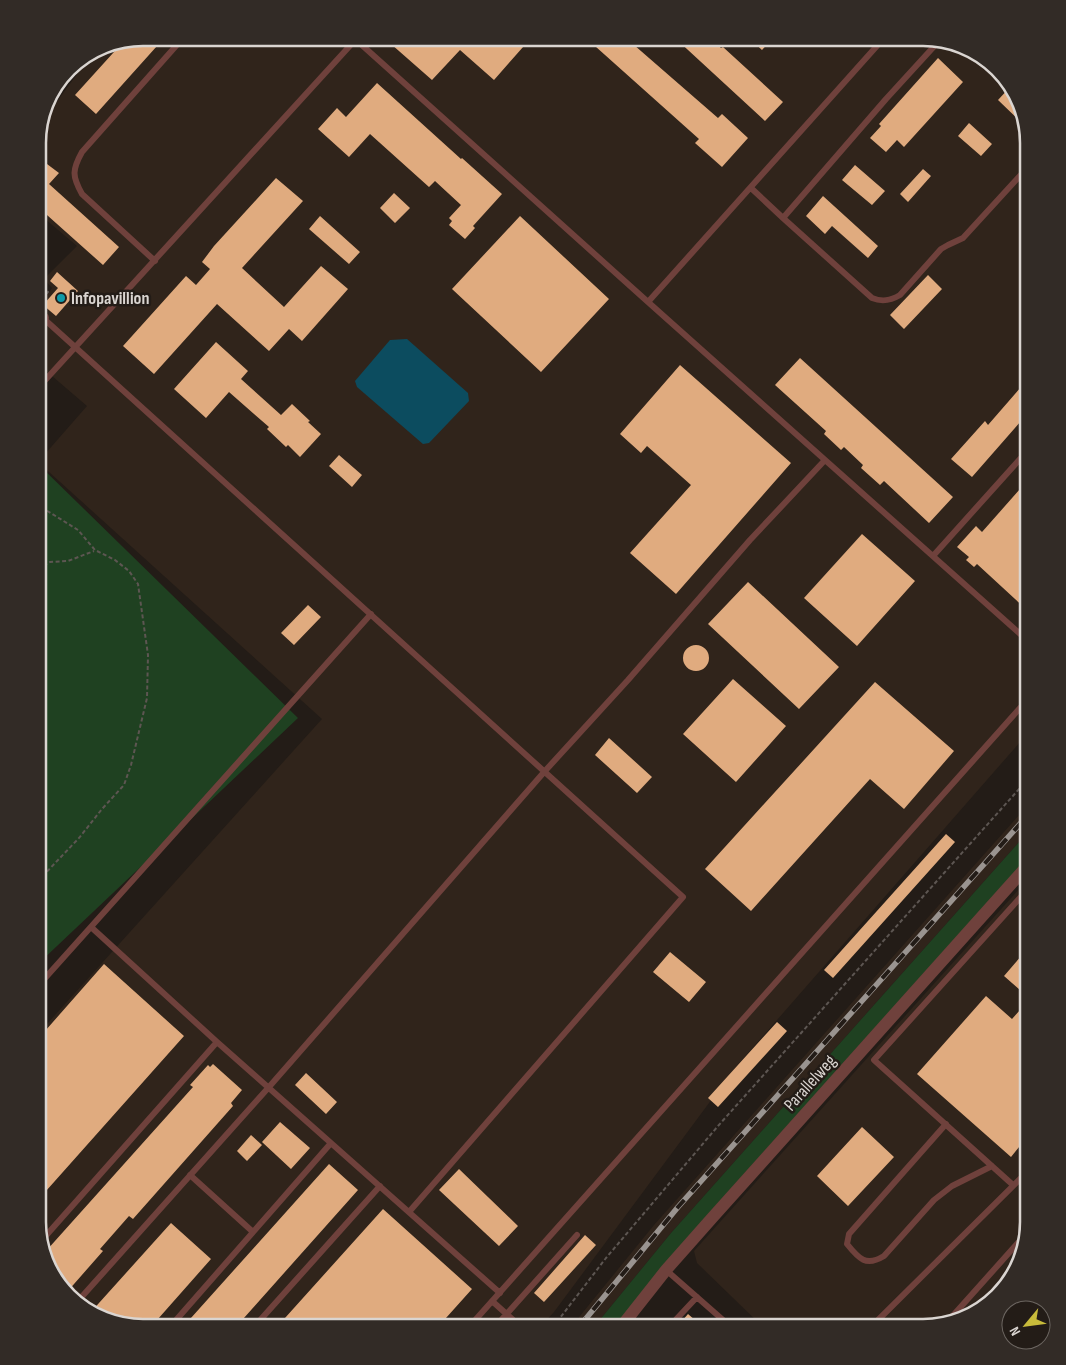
<svg xmlns="http://www.w3.org/2000/svg" width="1066" height="1365" font-family="'Sofia Sans Condensed',sans-serif">
  <rect width="100%" height="100%" fill="#231c17"/>
  <path fill="#30241b" d="M144 38H929L976 52 1011 85 1028 144V733L735 1068 554 1312 540 1327H143L91 1313 55 1280 38 1221V1034L322 719 38 462 87 406 38 364V358L44 351 42 346 38 344V324L43 318 38 313V308L52 288 44 279 77 246 38 213V136L42 122 94 51 103 45Z
    M1028 805V832L671 1233 594 1327H571L654 1225Z
    M1028 879V1222L1014 1274 981 1310 923 1327H763L697 1263 694 1251Z"/>
  <path fill="#1f4121" d="M38 464 298 718 38 964Z
    M1028 832V857L708 1214 663 1266 614 1327H594L671 1233Z"/>
  <path fill="#0c4c5f" d="M407 339 468 393 469 401 429 443 423 444 357 387 355 381 390 340Z"/>
  <path fill="#e0ab7f" d="M144 38H147L157 46 96 114 75 95 123 42Z
    M397 38H531L494 80 460 50 432 80 391 44Z
    M586 38H626L718 118 722 114 748 138 722 167 695 143 699 139Z
    M675 38H710L721 48 723 47 783 102 765 121Z
    M749 38H773L762 50Z
    M938 58 963 82 904 147 897 140 886 152 870 138 881 126 879 124Z
    M377 83 461 159 462 158 502 194 473 226 475 228 465 239 449 225 452 221 449 218 461 205 435 181 429 187 370 134 349 157 318 129 337 108 346 117Z
    M1011 86 1020 116 1022 123 998 100Z
    M969 123 992 144 981 156 958 136Z
    M43 161 59 173 49 184 119 247 103 265 38 207V166Z
    M855 165 885 191 872 205 842 180Z
    M923 169 931 176 908 202 900 194Z
    M276 178 303 201 242 268 284 307 321 266 348 289 302 341 289 329 269 351 217 304 154 374 123 346 186 276 196 285 210 269 202 262 214 246Z
    M394 193 410 208 395 223 380 208Z
    M823 196 878 246 868 258 832 226 825 234 806 216Z
    M320 216 360 252 349 264 309 229Z
    M520 216 609 299 541 372 452 289Z
    M57 272 78 291 56 316 43 305 58 288 50 281Z
    M928 275 942 289 904 329 890 315Z
    M216 342 248 371 241 379 281 415 292 404 310 421 308 422 321 434 300 457 288 445 286 447 267 429 269 427 229 392 206 418 174 389Z
    M800 358 953 497 929 523 884 481 880 485 861 468 863 465 844 447 841 450 824 434 826 431 775 385Z
    M680 365 791 463 676 594 630 553 691 485 647 446 641 453 620 434Z
    M1028 379V413L972 477 951 459 985 421 988 425Z
    M339 455 362 475 352 487 329 466Z
    M1028 480V611L977 564 974 567 966 560 969 557 957 547 976 526 982 532Z
    M862 534 915 581 857 646 804 598Z
    M748 582 839 667 799 709 708 624Z
    M308 605 321 617 294 645 281 633Z
    M683 658a13 13 0 1 1 26 0a13 13 0 1 1-26 0Z
    M733 679 786 726 736 782 683 734Z
    M875 682 954 751 904 809 870 779 751 911 705 869Z
    M609 738 652 777 637 793 595 755Z
    M946 834 955 842 833 978 824 970Z
    M1028 948V997L1004 976Z
    M670 952 706 982 689 1002 653 972Z
    M104 964 184 1036 38 1200V1039Z
    M986 996 1012 1019 1028 1001V1136L1011 1157 917 1074Z
    M777 1022 787 1031 718 1107 708 1098Z
    M213 1064 242 1090 231 1103 233 1106 133 1219 129 1216 100 1249 103 1251 67 1292 55 1280 46 1251 193 1087 190 1085 208 1065 210 1067Z
    M306 1073 337 1102 326 1114 295 1085Z
    M280 1122 310 1148 291 1169 262 1142Z
    M862 1127 894 1157 848 1206 817 1176Z
    M251 1135 262 1145 247 1161 237 1151Z
    M329 1164 358 1190 235 1328H182Z
    M459 1169 518 1226 499 1246 439 1190Z
    M383 1209 472 1289 437 1328H276Z
    M171 1223 211 1259 150 1328H143L91 1313H90Z
    M585 1235 596 1245 544 1302 534 1293Z
    M688 1314 704 1328H676Z"/>
  <g fill="none" stroke-linecap="round" stroke-linejoin="round">
    <path stroke="#5d5652" stroke-width="2" stroke-dasharray="4 2.5" stroke-linecap="butt" d="M38 282 48 292 39 302
      M38 408 44 401 40 397
      M38 569 50 562 68 561 94 551
      M38 881 79 838 102 809 124 785 131 765 147 698 148 655 138 584 129 571 115 560 95 550 78 530 41 507H38
      M553 1327 606 1258 718 1126 1028 779"/>
    <path stroke="#6f413c" stroke-width="6" d="M354 38 648 302 1028 641
      M751 188 783 218 872 298C882 302 890 301 900 295L941 249 948 245 963 238 1028 167
      M783 218 886 99 939 41
      M155 261 82 194C72 176 72 170 82 152L183 38
      M648 302 884 38
      M43 318 683 897 409 1212
      M38 388 357 38
      M933 556 1028 450
      M91 927 217 1042 500 1293
      M38 986 371 614
      M946 1124 849 1234 847 1244C859 1259 866 1267 884 1256L934 1200 952 1186 992 1166
      M190 1175 253 1232
      M1013 1185 874 1060 1028 889
      M43 1239 217 1042
      M666 1270 731 1327
      M78 1301 269 1087 545 771 628 680 750 540 825 460
      M492 1301 521 1327
      M949 1320 1025 1235
      M170 1327 331 1143
      M254 1327 380 1186
      M469 1327 1028 699
      M495 1327 577 1235
      M669 1327 697 1297
      M871 1327 1028 1171"/>
    <path stroke="#6f413c" stroke-width="12" d="M38 314 43 318
      M621 1327 666 1270 712 1218 1028 865"/>
    <defs>
      <path id="rail" d="M579 1327 678 1207 1028 815"/>
    </defs>
    <use href="#rail" stroke="#9a9490" stroke-width="5.5"/>
    <use href="#rail" stroke="#231c17" stroke-width="4" stroke-dasharray="11" stroke-linecap="butt"/>
  </g>
  <circle fill="#0f9aa8" stroke="#231c17" stroke-width="2" cx="61" cy="298" r="5"/>
  <g text-anchor="middle" dominant-baseline="central" stroke-width="5" stroke-linejoin="round" paint-order="stroke">
    <g font-size="18" font-weight="bold" fill="#dad5d1" stroke="#231c17" text-anchor="start">
      <text x="71" y="298">Infopavillion</text>
    </g>
    <g font-size="18" fill="#dad5d1" stroke="#231c17">
      <text transform="translate(810 1083) rotate(-48)">Parallelweg</text>
    </g>
  </g>
  <path d="M0 0H1066V1365H0ZM143 46H923A97 97 0 0 1 1020 143V1222A97 97 0 0 1 923 1319H143A97 97 0 0 1 46 1222V143A97 97 0 0 1 143 46Z" fill="#322b26" fill-rule="evenodd"/>
  <path fill="none" stroke="#dad5d1" stroke-width="2.5" d="M143 46H923A97 97 0 0 1 1020 143V1222A97 97 0 0 1 923 1319H143A97 97 0 0 1 46 1222V143A97 97 0 0 1 143 46Z"/>
  <g transform="translate(1026 1325) rotate(241)"><circle r="24" fill="#231c17" stroke="#6c6661"/>
  <path d="M0-4L9 19L0 12L-9 19Z" fill="#c8bb3b"/>
  <text y="-8" font-size="14" font-weight="bold" text-anchor="middle" fill="#dad5d1">N</text>
  </g>
</svg>
